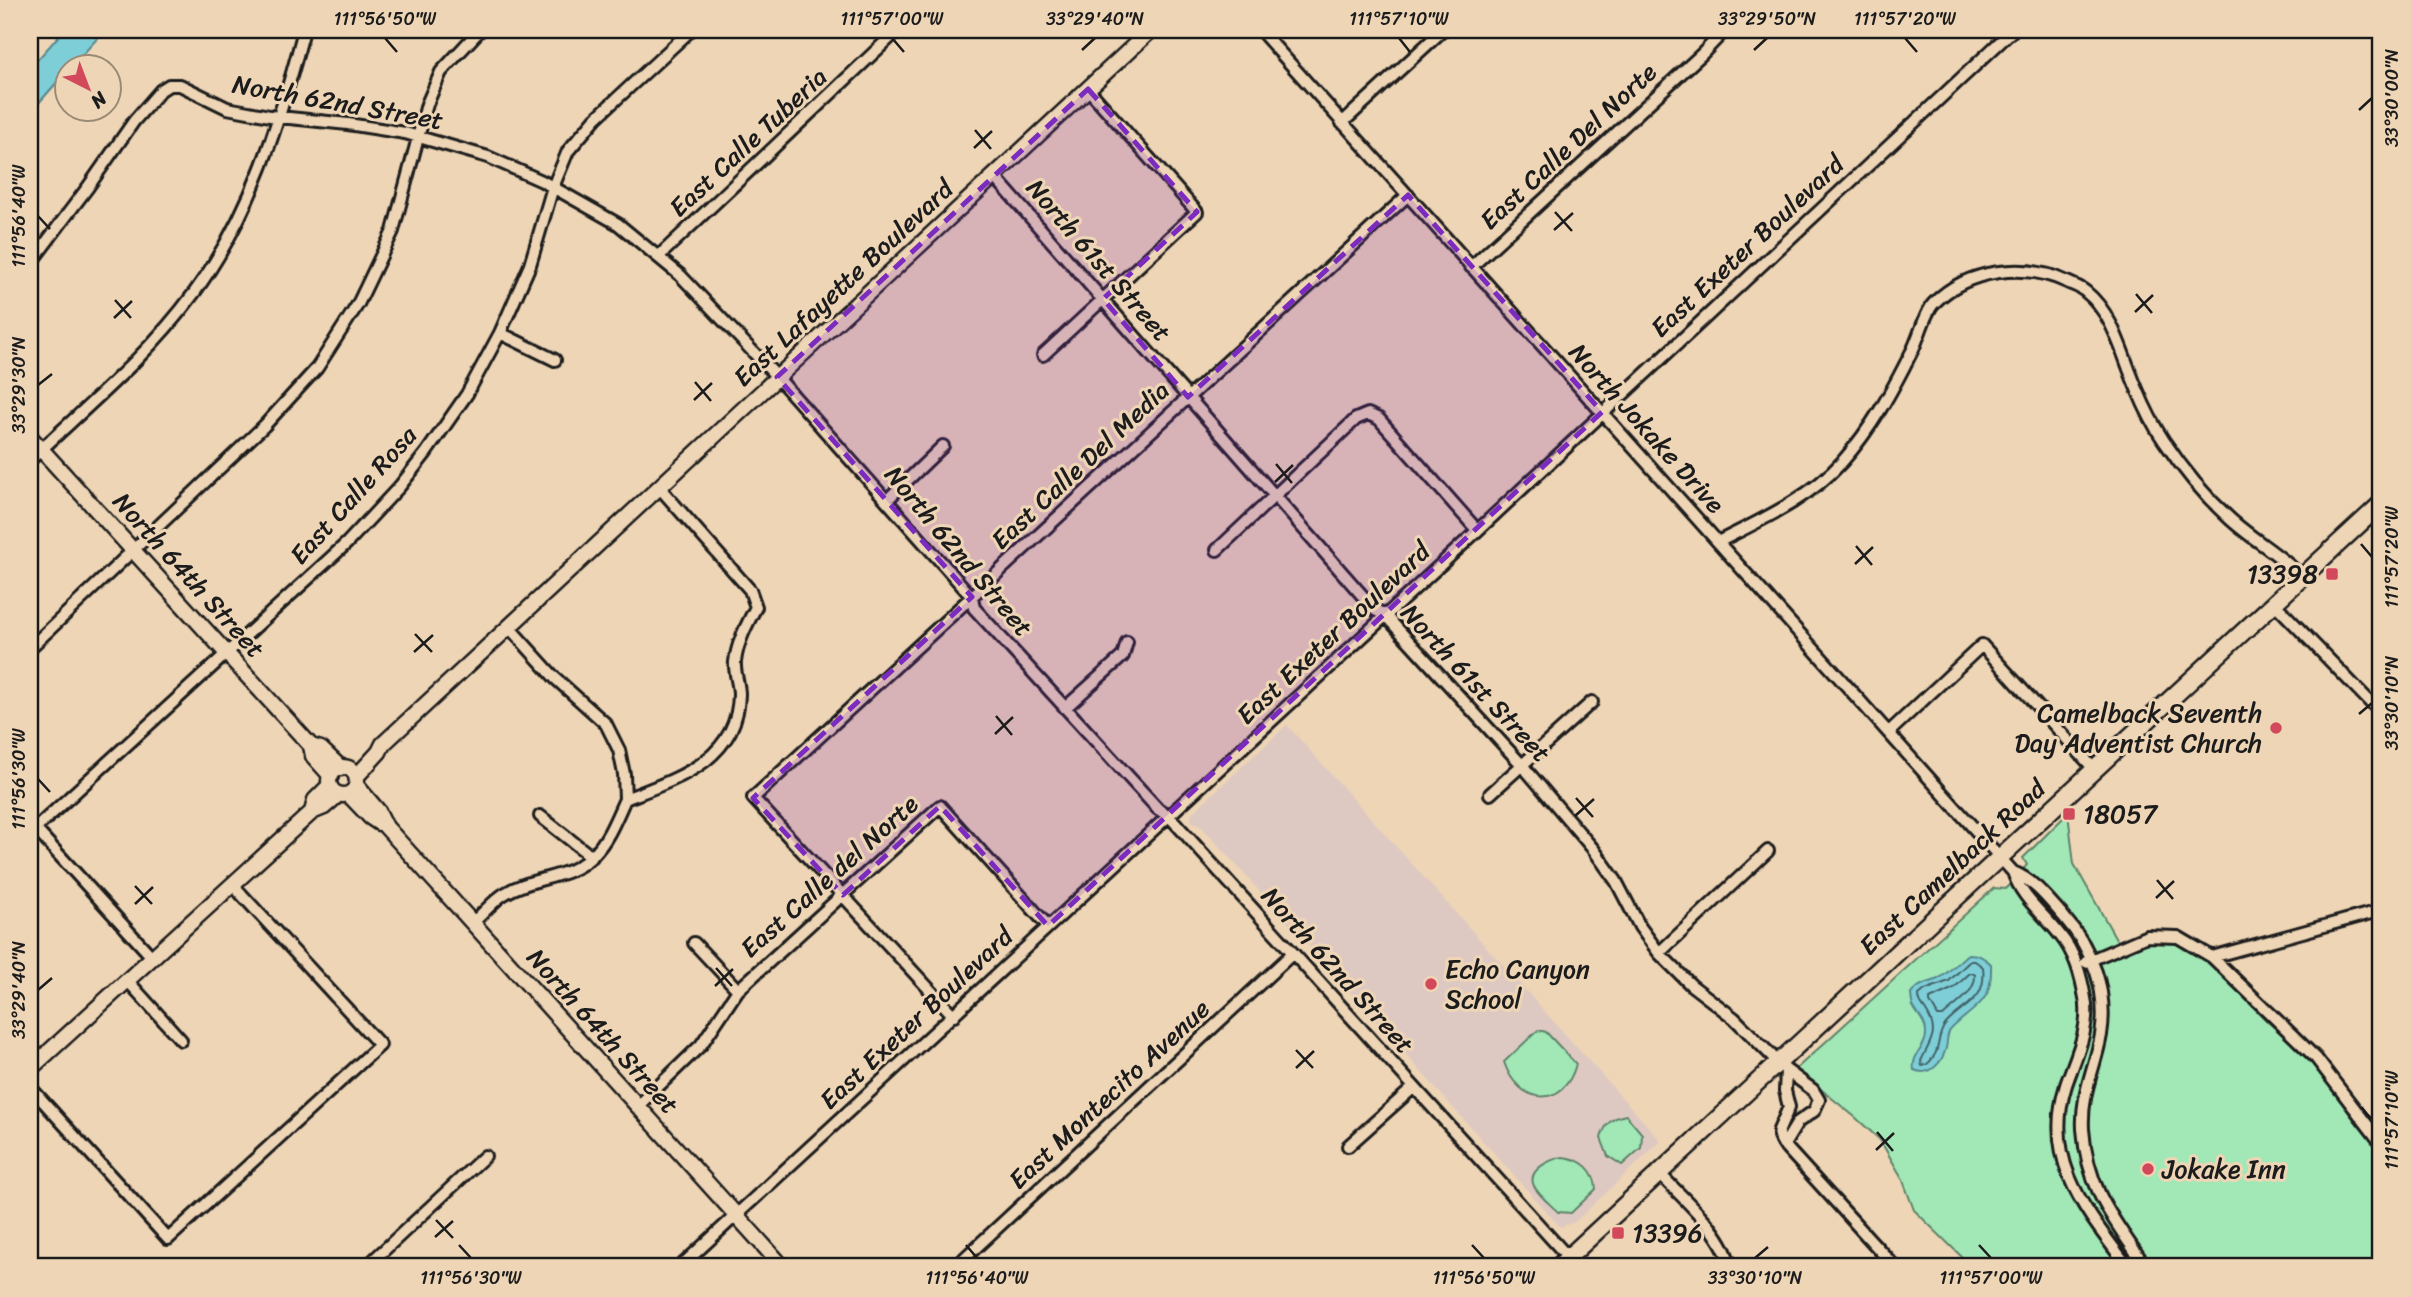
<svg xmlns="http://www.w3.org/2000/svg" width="2411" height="1297" font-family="Sriracha,sans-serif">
  <rect width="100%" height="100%" fill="#eed5b6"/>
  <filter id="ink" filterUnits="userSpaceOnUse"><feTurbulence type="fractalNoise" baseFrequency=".0143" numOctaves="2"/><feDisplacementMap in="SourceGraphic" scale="14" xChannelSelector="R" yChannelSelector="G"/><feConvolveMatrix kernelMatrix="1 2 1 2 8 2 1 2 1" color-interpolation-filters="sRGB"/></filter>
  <g filter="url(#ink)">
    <path fill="#dec9c2" d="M1287 725 1661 1141 1575 1222 1560 1227 1202 827 1191 821V814Z"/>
    <path fill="#a1e8b6" stroke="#5e8269" stroke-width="2" d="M2068 813 2074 864 2124 953C2139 947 2154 939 2170 942 2207 949 2242 998 2268 1022 2284 1037 2302 1049 2315 1066 2337 1094 2355 1126 2381 1150V1267H1972L1914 1210 1902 1178 1880 1140 1855 1117 1796 1069 1994 888 2006 889 2027 865 2023 858Z
      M1538 1030 1546 1032 1576 1064C1564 1110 1518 1105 1504 1062Z
      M1626 1115 1642 1134 1641 1148 1622 1165 1608 1156 1601 1138C1605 1124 1611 1118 1626 1115Z
      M1563 1157C1582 1159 1595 1170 1596 1189L1571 1213 1558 1212C1551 1205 1538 1195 1534 1186 1526 1169 1552 1159 1563 1157Z"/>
    <path fill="#7eced7" stroke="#57878c" stroke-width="2" d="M64 30H105L72 66H66V72L30 113V68Z
      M1968 954C1978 954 1984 957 1991 964 1992 996 1985 1000 1961 1020 1958 1023 1951 1028 1949 1032 1947 1036 1947 1044 1946 1048 1942 1063 1930 1077 1914 1070 1911 1054 1927 1048 1926 1032 1926 1021 1917 1015 1913 1006 1912 1005 1911 995 1911 994 1918 984 1925 984 1936 980 1949 974 1957 962 1968 954Z"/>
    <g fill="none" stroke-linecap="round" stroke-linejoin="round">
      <path stroke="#436367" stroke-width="2" d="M1970 961H1975L1983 967C1987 1002 1964 1003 1945 1025 1935 1038 1943 1051 1926 1065L1922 1066 1921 1061C1930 1041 1940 1033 1926 1011 1922 1005 1919 1003 1919 995L1925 990 1949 981Z
        M1970 973 1975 974C1976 994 1955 1004 1943 1016H1938L1930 1002V999L1954 988Z"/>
      <defs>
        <path id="street" d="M1260 30 2013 872C2022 899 2043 913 2060 935 2075 953 2081 975 2085 998 2091 1028 2075 1058 2066 1085 2042 1161 2086 1211 2128 1267
          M1342 123 1443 30
          M995 177 1375 610 1385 615 1522 765 1594 850 1616 881 1640 927 1659 953 1691 985 1734 1018 1786 1070 1813 1090 1819 1100 1814 1111 1798 1122 1784 1145
          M659 256 898 30
          M30 264 88 187 134 121 161 90 169 85H180L227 108 270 116 348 124 405 133 488 157 542 181 618 224 680 275 777 377 972 597 974 608 1158 809 1169 816 1577 1267
          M1471 267 1702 54 1725 30
          M500 333 555 360
          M1043 355 1197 212 1088 89
          M30 460C86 407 148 356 194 293 252 214 279 123 304 30
          M887 500 943 446
          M1718 542C1761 520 1809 499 1842 462 1872 428 1892 391 1912 351 1919 338 1925 312 1934 303 1968 269 2025 262 2067 282 2073 285 2081 287 2086 292 2114 314 2123 358 2137 389 2144 406 2153 425 2164 441 2182 468 2204 495 2228 517 2251 539 2280 554 2302 577
          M1217 550 1356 419 1368 414 1379 419 1477 530
          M2274 603 2371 703 2381 708
          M508 626 555 678 606 724 619 750 624 774 625 799
          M30 648 264 426 317 368 358 304 393 231 427 104 441 72 480 30
          M1065 708 1123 656 1127 642
          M1889 732 1982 645 2094 769
          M1490 794 1592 702
          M540 816 592 857
          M30 823 152 957
          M35 829 347 543 400 486 426 453 467 394 500 333 530 265 553 187 568 151 596 118 691 30
          M2013 872C2035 881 2048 899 2064 917 2093 950 2108 991 2101 1035 2095 1069 2081 1092 2083 1129 2087 1189 2114 1220 2146 1267
          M472 923C483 914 493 901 504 894 532 876 570 880 593 855 608 840 616 819 625 799 677 779 738 760 739 694 739 684 734 672 735 662 737 643 747 624 756 607L750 590 659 487
          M694 943 738 990
          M1659 953 1768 851
          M2212 957 2375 912 2381 903
          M2086 962 2147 936 2178 937 2212 957 2316 1058 2381 1143
          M127 980 181 1040
          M954 1016 753 798 1408 195
          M30 1049 40 1060
          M1786 1070 1785 1091 1789 1107 1779 1130V1136L1784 1145 1895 1267
          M30 1087 168 1239 380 1045 232 884
          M638 1106 701 1045 738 990 940 806 1048 926
          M1348 1146 1413 1088
          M1659 1173C1682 1198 1725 1233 1730 1267
          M366 1267 485 1156
          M680 1267 1462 545 2013 30
          M955 1267 1293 953"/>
        <path id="secondary" d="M30 437 311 746 313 756 331 776
          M311 746 321 749 341 768
          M329 781a14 14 0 1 1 28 0a14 14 0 1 1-28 0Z
          M356 777 379 752 383 744 1151 30
          M356 785 378 811 386 827 783 1267
          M348 794 370 817 379 823
          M312 812 315 800 330 785
          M30 1069 312 812 324 807 339 794"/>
        <path id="primary" d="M1558 1267 2381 504"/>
      </defs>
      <use href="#street" stroke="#1c1c1c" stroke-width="16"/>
      <use href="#secondary" stroke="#1c1c1c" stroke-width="19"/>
      <use href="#primary" stroke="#1c1c1c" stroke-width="21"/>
      <use href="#street" stroke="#eed5b6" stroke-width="10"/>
      <use href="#secondary" stroke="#eed5b6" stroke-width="14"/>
      <use href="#primary" stroke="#eed5b6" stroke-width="16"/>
    </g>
  </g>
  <path fill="#7b2cbf" fill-opacity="0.2" stroke="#7b2cbf" stroke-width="5" stroke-dasharray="14 9" stroke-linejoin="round" d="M1088 89 1197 212 1103 299 1188 397 1408 195 1602 412 1048 926 940 806 843 895 753 798 972 597 777 377Z"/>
  <path fill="none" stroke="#1c1c1c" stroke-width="2.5" d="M385 38 397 52M892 38 904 52M1399 38 1410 52M1905 38 1917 52M1082 50 1095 38M1754 50 1767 38M2359 110 2372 98M975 130 991 149M974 148 992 131M1555 212 1572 231M38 216 50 229M1554 230 1573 213M2136 294 2152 313M115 300 131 318M2135 312 2153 295M114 318 132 301M695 382 711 401M38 385 52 374M694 400 712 383M1276 464 1292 483M1275 482 1293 465M2361 544 2372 557M1856 546 1872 565M1855 564 1873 547M415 634 432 652M414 652 433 635M2359 714 2372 703M996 716 1012 735M995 734 1013 717M38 779 50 792M1576 798 1593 817M1575 816 1594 799M2157 880 2173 899M135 886 152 904M2156 898 2174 881M135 904 153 887M716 968 732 986M715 986 733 969M38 990 52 978M1296 1050 1313 1068M1296 1068 1314 1051M2361 1107 2372 1120M1877 1132 1893 1151M1876 1150 1894 1133M436 1220 453 1238M435 1237 453 1221M459 1245 471 1258M966 1245 977 1258M1472 1245 1484 1258M1979 1245 1991 1258M1755 1258 1768 1247"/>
  <g fill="#d1495b" stroke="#eed5b6" stroke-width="2.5">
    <rect x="2325" y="567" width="14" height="14" rx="3.5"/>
    <circle cx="2276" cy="728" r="7"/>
    <rect x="2062" y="807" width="14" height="14" rx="3.5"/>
    <circle cx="1431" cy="984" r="7"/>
    <circle cx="2148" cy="1169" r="7"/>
    <rect x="1611" y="1226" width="14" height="14" rx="3.5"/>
  </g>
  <g text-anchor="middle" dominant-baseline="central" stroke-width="6" stroke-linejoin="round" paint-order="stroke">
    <g font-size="26" fill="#1c1c1c" stroke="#eed5b6">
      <text transform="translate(338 102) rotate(10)">North 62nd Street</text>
      <text transform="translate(748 142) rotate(-43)">East Calle Tuberia</text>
      <text transform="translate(1568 146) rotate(-43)">East Calle Del Norte</text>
      <text transform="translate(1747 246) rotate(-43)">East Exeter Boulevard</text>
      <text transform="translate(1099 260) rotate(49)">North 61st Street</text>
      <text transform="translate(843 283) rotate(-43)">East Lafayette Boulevard</text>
      <text transform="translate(1647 428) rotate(48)">North Jokake Drive</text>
      <text transform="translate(1080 465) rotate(-43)">East Calle Del Media</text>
      <text transform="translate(353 495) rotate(-48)">East Calle Rosa</text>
      <text transform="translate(959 551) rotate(50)">North 62nd Street</text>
      <text transform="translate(189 575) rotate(48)">North 64th Street</text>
      <text transform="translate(1333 633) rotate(-43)">East Exeter Boulevard</text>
      <text transform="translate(1476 683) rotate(47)">North 61st Street</text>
      <text transform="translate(1952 867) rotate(-43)">East Camelback Road</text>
      <text transform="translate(829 876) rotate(-42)">East Calle del Norte</text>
      <text transform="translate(1338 970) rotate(48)">North 62nd Street</text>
      <text transform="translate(916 1018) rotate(-43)">East Exeter Boulevard</text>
      <text transform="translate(603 1031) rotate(48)">North 64th Street</text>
      <text transform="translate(1109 1094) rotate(-43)">East Montecito Avenue</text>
    </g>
    <g font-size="26" fill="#1c1c1c" stroke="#eed5b6" text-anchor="start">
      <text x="2318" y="574" text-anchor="end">13398</text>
      <text x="2262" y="713" text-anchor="end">Camelback Seventh<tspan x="2262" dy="30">Day Adventist Church</tspan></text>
      <text x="2083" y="814">18057</text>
      <text x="1445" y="969">Echo Canyon<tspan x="1445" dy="30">School</tspan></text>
      <text x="2162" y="1169">Jokake Inn</text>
      <text x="1632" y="1233">13396</text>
    </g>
  </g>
  <rect width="2411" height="1297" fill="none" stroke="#eed5b6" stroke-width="77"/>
  <g transform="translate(88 88) rotate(138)"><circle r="33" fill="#eed5b6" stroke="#9a8b78" stroke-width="2"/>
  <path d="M0-5L12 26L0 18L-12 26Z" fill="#d1495b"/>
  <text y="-10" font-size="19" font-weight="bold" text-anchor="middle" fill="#1c1c1c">N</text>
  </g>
  <rect x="38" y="38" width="2334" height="1220" fill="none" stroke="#1c1c1c" stroke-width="2.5"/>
  <g font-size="18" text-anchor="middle" fill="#1c1c1c">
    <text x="385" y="25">111°56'50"W</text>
    <text x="892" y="25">111°57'00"W</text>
    <text x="1095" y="25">33°29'40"N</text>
    <text x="1399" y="25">111°57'10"W</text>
    <text x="1767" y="25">33°29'50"N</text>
    <text x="1905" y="25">111°57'20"W</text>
    <text transform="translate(2392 98) rotate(-90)" y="6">33°30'00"N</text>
    <text transform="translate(19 216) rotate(-90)" y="6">111°56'40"W</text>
    <text transform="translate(19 385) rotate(-90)" y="6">33°29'30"N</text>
    <text transform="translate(2392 557) rotate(-90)" y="6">111°57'20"W</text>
    <text transform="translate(2392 703) rotate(-90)" y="6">33°30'10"N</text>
    <text transform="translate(19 779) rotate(-90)" y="6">111°56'30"W</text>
    <text transform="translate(19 990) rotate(-90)" y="6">33°29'40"N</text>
    <text transform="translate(2392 1120) rotate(-90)" y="6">111°57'10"W</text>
    <text x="471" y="1284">111°56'30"W</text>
    <text x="977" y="1284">111°56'40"W</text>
    <text x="1484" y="1284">111°56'50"W</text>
    <text x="1755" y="1284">33°30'10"N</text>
    <text x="1991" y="1284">111°57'00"W</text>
  </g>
</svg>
